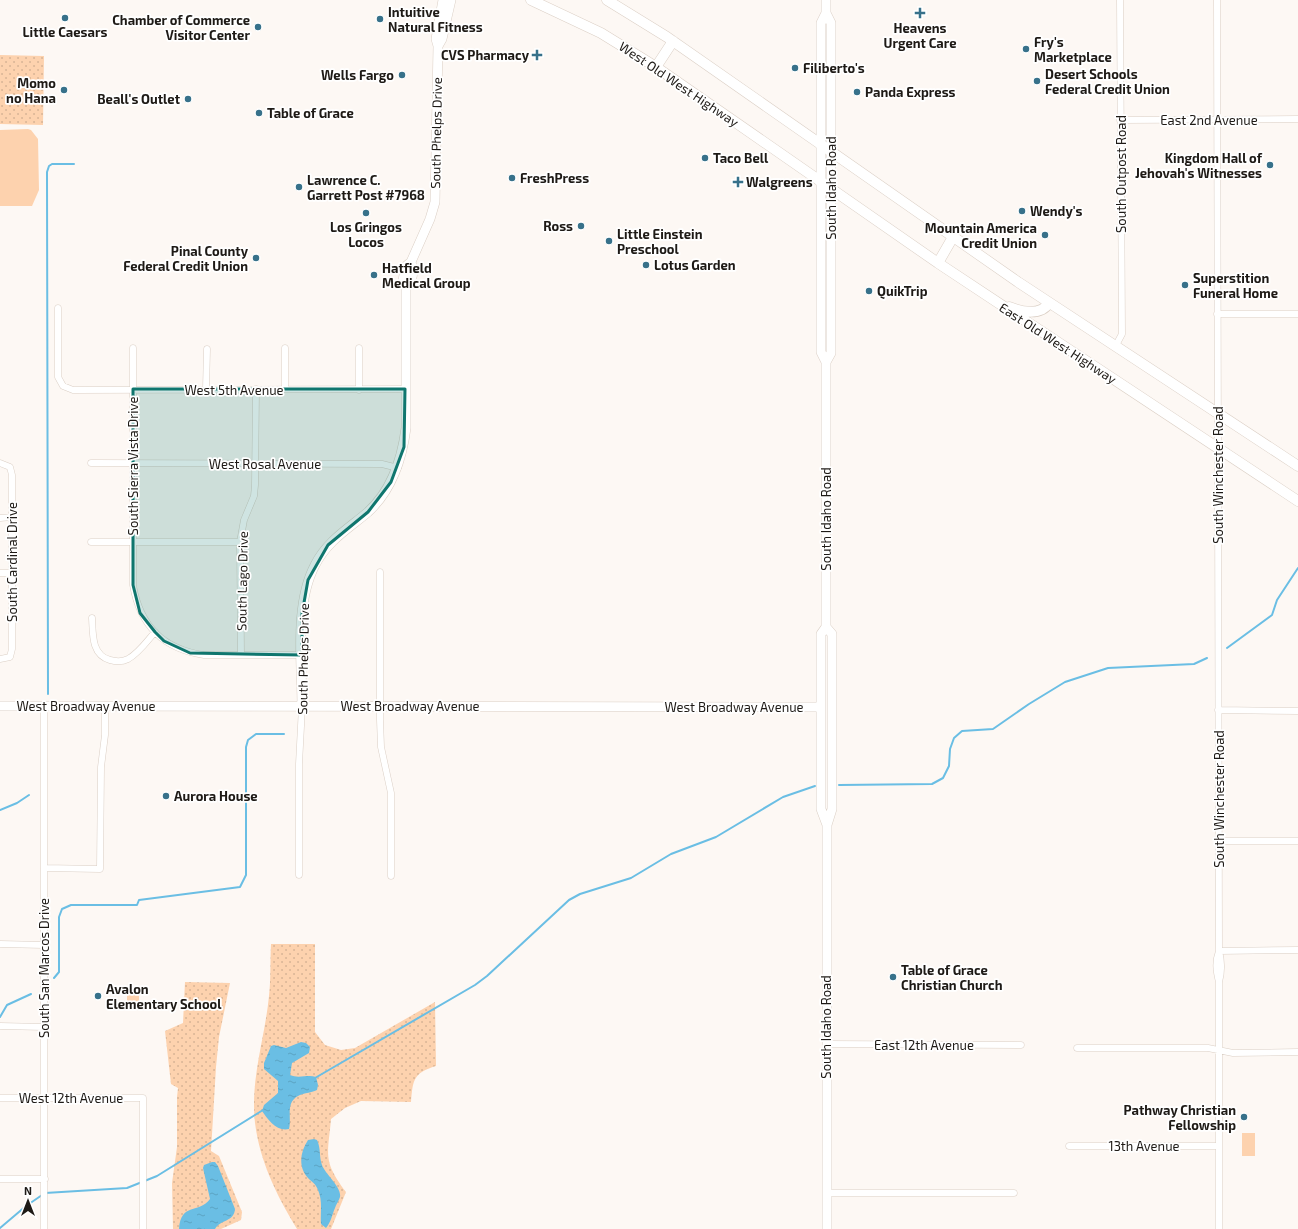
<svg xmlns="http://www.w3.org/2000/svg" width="1298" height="1229" font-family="'Exo 2',sans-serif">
  <defs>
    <pattern id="grass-dots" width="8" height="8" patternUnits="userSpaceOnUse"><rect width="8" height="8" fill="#fdd2ae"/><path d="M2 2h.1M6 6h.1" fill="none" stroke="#d8b495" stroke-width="1.8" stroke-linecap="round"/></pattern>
    <pattern id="water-ripples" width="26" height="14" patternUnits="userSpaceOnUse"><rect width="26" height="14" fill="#6abee4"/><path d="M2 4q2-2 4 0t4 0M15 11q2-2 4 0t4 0" fill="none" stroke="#5ba3c3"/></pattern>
  </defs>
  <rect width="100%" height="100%" fill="#fdf8f4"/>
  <path fill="url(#grass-dots)" d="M0 55 44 56 43 125 0 124Z
    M271 944H315V1032L325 1045 341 1050 355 1048 435 1002 436 1066C413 1073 413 1080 411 1102L361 1101 345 1108 331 1119C328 1155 322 1160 346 1192L331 1229H297C277 1196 260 1162 255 1123 250 1079 265 1038 269 996 271 979 270 962 271 944Z
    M185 982 230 983 219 1037 216 1067 211 1151 219 1156 242 1212 241 1220 221 1229H173L172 1183 177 1147V1097L178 1088 171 1084 165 1031 183 1023Z"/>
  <path fill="#fdd2ae" d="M28 129 31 130 38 139 39 190 32 206H0V130Z
    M127 988H139V1009H127Z
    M1242 1133H1255V1156H1242Z"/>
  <path fill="url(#water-ripples)" d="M301 1042 306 1043 310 1047 309 1053 292 1063 290 1075C299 1079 308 1074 316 1077L318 1085 317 1090C311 1093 303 1093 298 1096 285 1103 292 1118 289 1129 277 1132 268 1120 262 1111L264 1105 278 1093V1081L264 1069V1063L271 1046 274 1045 286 1048Z
    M314 1139 317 1140C321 1148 319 1157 322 1165 325 1174 342 1187 340 1197 339 1201 336 1204 335 1208 332 1215 331 1222 326 1228L321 1224C320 1213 323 1201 318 1190 316 1184 312 1182 308 1178 298 1167 300 1152 308 1140Z
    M212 1162H215L218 1166 235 1209C234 1222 221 1219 215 1229H179C181 1202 199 1214 210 1199L203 1168 204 1165Z"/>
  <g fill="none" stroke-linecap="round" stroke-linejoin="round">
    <path stroke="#6abee4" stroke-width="2" d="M1227 648 1272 615 1277 600 1298 568
      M48 694 47 172 49 166 52 164H74
      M839 785 932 784 943 778 949 766 950 749 954 738 962 731 993 729 1029 704 1065 682 1108 668 1194 664 1207 658
      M0 810 17 803 29 795
      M54 978 59 972V917L62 909 71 905H137L139 900 240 887 246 875V747L248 740 256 734H284
      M0 1017 7 1005 31 994
      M315 1078 475 985 487 976 569 900 580 894 631 878 671 854 716 837 783 797 815 786
      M0 1228 26 1206 45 1193 127 1188 157 1176 263 1110"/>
    <defs>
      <path id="street" d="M1217 0 1219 951C1222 962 1222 971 1219 982V1229
        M1120 120 1298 119
        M58 308V377L63 386 73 390 405 389
        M1217 314H1298
        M1115 347 1122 334 1120 0
        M133 348V585C140 626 163 649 204 655H302
        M285 348V389
        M206 389 207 349
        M359 390V348
        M0 463 10 467 12 475V649L10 657 0 659
        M91 463 382 464 398 468
        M0 518 12 517
        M91 542H240
        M380 572V720L381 747 391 793V876
        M0 573H12
        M92 618C93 633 91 655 110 660 117 662 122 662 128 659 139 653 147 641 155 632
        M241 655 240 542 244 520 254 496 255 485 256 389
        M44 706V1229
        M1218 710 1298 711
        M1219 841H1298
        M44 868 100 869 101 767 105 735V706
        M299 875V764L302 707
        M0 944 44 945
        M1219 951 1298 950
        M1219 951C1215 962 1216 970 1219 982
        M0 1026 44 1027
        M827 1044 1021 1045
        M1077 1048H1208L1233 1053 1298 1052
        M0 1098H143V1229
        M1069 1146H1219
        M0 1179H45
        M827 1193H1014"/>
      <path id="secondary" d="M826 0V13L821 23V352L826 362V627L821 634V809L827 825
        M826 13 831 23V353L826 362
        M438 46 442 39 451 0
        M406 285C414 279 414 271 411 262
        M826 627 832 634V809L827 825V1229
        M0 706 821 707
        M302 707C302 663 294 605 315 565 327 541 348 529 368 512 392 490 402 459 406 428V285L403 280 406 266 411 262 430 219 435 202 438 46 436 39 443 0"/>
      <path id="primary" d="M531 0 601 33 656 67 938 263 1298 501
        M607 0 667 37 1018 282 1298 466
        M656 67 673 41
        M938 263 953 237
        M1009 307C1022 312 1041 316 1049 303"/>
    </defs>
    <use href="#street" stroke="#dbcfc5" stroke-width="7"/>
    <use href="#secondary" stroke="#dbcfc5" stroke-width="10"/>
    <use href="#primary" stroke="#dbcfc5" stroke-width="11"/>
    <use href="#street" stroke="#fff" stroke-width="6"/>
    <use href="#secondary" stroke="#fff" stroke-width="9"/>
    <use href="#primary" stroke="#fff" stroke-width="10"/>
  </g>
  <path fill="#0f766e" fill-opacity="0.2" stroke="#0f766e" stroke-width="3" stroke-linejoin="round" d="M133 389H405L404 447 391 482 368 512 328 545 308 580 302 614V655L190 653 164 641 155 632 140 613 133 585Z"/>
  <g fill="#37718a" stroke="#fff" stroke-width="1.5">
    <path d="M918 7h4v4h4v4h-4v4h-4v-4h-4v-4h4z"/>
    <circle cx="65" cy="18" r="4"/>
    <circle cx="380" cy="19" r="4"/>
    <circle cx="258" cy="27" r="4"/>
    <circle cx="1026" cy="49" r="4"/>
    <path d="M535 49h4v4h4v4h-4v4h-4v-4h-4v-4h4z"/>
    <circle cx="795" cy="68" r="4"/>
    <circle cx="402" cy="75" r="4"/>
    <circle cx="1037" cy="81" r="4"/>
    <circle cx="64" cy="90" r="4"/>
    <circle cx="857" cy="92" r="4"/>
    <circle cx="188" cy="99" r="4"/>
    <circle cx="259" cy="113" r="4"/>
    <circle cx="705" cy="158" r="4"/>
    <circle cx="1270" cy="165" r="4"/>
    <circle cx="512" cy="178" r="4"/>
    <path d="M736 176h4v4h4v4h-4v4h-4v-4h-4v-4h4z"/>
    <circle cx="299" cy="187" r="4"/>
    <circle cx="1022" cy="211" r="4"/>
    <circle cx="366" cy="213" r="4"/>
    <circle cx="581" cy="226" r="4"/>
    <circle cx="1045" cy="235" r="4"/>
    <circle cx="609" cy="241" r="4"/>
    <circle cx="256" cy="258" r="4"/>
    <circle cx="646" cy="265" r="4"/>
    <circle cx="374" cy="275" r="4"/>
    <circle cx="1185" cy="285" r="4"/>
    <circle cx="869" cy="291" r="4"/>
    <circle cx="166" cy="796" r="4"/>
    <circle cx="893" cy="977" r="4"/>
    <circle cx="98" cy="996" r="4"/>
    <circle cx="1244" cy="1117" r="4"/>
  </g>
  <g text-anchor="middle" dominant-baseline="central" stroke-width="3.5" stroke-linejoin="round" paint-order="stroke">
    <g font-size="13" font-weight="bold" fill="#1e1a16" stroke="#fff" text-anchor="start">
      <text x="388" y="12">Intuitive<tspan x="388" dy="15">Natural Fitness</tspan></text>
      <text x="250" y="20" text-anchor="end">Chamber of Commerce<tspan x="250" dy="15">Visitor Center</tspan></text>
      <text x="920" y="28" text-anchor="middle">Heavens<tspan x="920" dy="15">Urgent Care</tspan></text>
      <text x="65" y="32" text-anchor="middle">Little Caesars</text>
      <text x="1034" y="42">Fry's<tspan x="1034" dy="15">Marketplace</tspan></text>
      <text x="529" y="55" text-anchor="end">CVS Pharmacy</text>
      <text x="803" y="68">Filiberto's</text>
      <text x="1045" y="74">Desert Schools<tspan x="1045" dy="15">Federal Credit Union</tspan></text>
      <text x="394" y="75" text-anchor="end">Wells Fargo</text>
      <text x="56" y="83" text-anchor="end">Momo<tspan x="56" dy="15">no Hana</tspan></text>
      <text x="865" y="92">Panda Express</text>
      <text x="180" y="99" text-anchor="end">Beall's Outlet</text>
      <text x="267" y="113">Table of Grace</text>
      <text x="713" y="158">Taco Bell</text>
      <text x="1262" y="158" text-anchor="end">Kingdom Hall of<tspan x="1262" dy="15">Jehovah's Witnesses</tspan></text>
      <text x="520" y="178">FreshPress</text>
      <text x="307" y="180">Lawrence C.<tspan x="307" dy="15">Garrett Post #7968</tspan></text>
      <text x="746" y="182">Walgreens</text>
      <text x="1030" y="211">Wendy's</text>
      <text x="573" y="226" text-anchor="end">Ross</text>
      <text x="366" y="227" text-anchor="middle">Los Gringos<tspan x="366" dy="15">Locos</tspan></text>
      <text x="1037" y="228" text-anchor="end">Mountain America<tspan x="1037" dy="15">Credit Union</tspan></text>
      <text x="617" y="234">Little Einstein<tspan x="617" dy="15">Preschool</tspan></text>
      <text x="248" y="251" text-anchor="end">Pinal County<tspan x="248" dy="15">Federal Credit Union</tspan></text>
      <text x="654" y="265">Lotus Garden</text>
      <text x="382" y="268">Hatfield<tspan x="382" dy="15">Medical Group</tspan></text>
      <text x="1193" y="278">Superstition<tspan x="1193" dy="15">Funeral Home</tspan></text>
      <text x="877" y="291">QuikTrip</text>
      <text x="174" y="796">Aurora House</text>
      <text x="901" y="970">Table of Grace<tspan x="901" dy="15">Christian Church</tspan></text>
      <text x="106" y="989">Avalon<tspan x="106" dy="15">Elementary School</tspan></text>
      <text x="1236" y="1110" text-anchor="end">Pathway Christian<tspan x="1236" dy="15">Fellowship</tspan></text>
    </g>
    <g font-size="13" fill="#1e1a16" stroke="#fff">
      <text transform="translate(679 84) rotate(34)">West Old West Highway</text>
      <text x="1209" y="120">East 2nd Avenue</text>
      <text transform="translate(436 133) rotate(-89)">South Phelps Drive</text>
      <text transform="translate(1121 174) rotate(-90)">South Outpost Road</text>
      <text transform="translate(831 188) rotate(-90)">South Idaho Road</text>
      <text transform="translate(1058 343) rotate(33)">East Old West Highway</text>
      <text x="234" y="390">West 5th Avenue</text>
      <text x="265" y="464">West Rosal Avenue</text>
      <text transform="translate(133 466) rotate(-90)">South Sierra Vista Drive</text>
      <text transform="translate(1218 475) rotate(-90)">South Winchester Road</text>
      <text transform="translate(826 519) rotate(-90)">South Idaho Road</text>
      <text transform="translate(12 562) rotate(-90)">South Cardinal Drive</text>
      <text transform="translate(242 581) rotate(-89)">South Lago Drive</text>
      <text transform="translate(303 659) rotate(-89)">South Phelps Drive</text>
      <text x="86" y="706">West Broadway Avenue</text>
      <text x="410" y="706">West Broadway Avenue</text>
      <text x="734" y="707">West Broadway Avenue</text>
      <text transform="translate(1219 799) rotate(-90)">South Winchester Road</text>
      <text transform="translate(44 968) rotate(-90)">South San Marcos Drive</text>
      <text transform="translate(826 1027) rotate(-90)">South Idaho Road</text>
      <text x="924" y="1045">East 12th Avenue</text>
      <text x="71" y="1098">West 12th Avenue</text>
      <text x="1144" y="1146">13th Avenue</text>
    </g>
  </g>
  <g transform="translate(28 1201)" stroke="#ffffff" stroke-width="3" paint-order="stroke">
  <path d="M0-3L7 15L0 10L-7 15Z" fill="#1e1a16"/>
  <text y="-6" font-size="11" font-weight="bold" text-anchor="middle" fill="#1e1a16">N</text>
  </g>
</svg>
